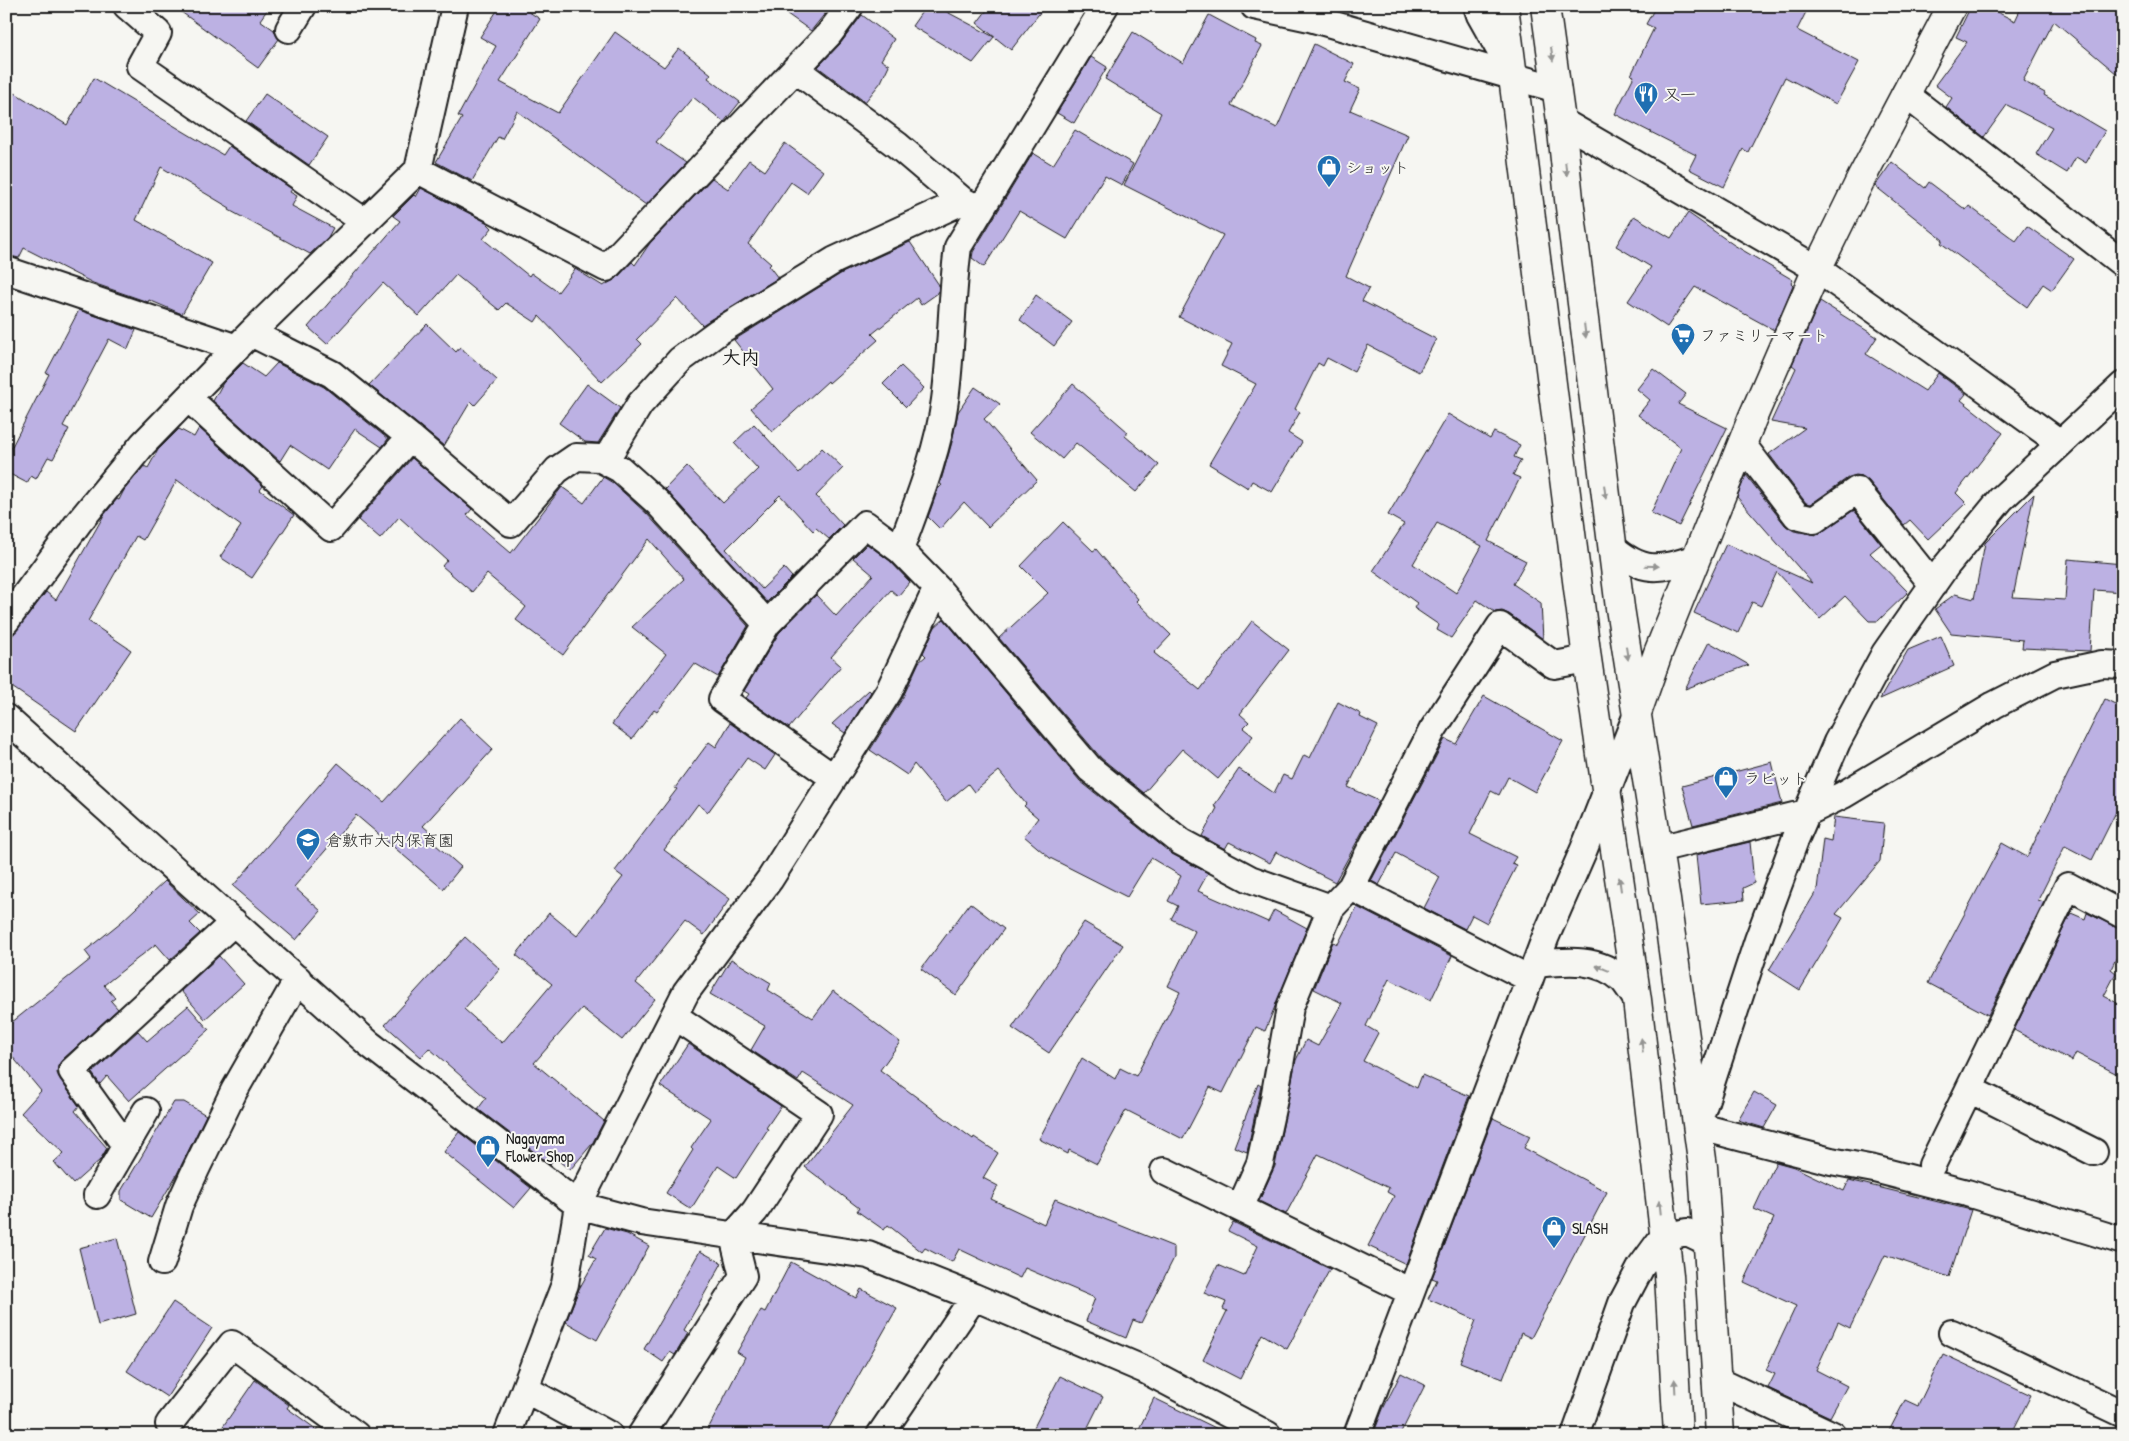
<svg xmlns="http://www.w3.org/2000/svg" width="2129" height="1441" font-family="'Patrick Hand','Klee One',sans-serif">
  <rect width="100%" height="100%" fill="#f6f6f2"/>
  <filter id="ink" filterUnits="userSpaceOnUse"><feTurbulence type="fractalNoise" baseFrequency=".02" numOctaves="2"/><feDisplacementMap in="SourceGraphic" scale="10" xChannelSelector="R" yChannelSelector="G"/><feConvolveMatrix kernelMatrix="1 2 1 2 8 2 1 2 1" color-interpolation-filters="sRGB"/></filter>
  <g filter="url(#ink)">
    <path fill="#bcb1e3" stroke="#1c1c1c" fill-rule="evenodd" d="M173 6H270L260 20 274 30 279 39 258 68Z
      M500 6H520L540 19 500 82 558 113 615 32 664 67 679 48 711 74 708 78 740 102 724 122 693 97 656 142 686 163 646 205 517 111 502 139 498 137 472 181 436 162 462 118 458 116 496 46 480 37Z
      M776 6H831L811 31Z
      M926 6H936L994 37 973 63 912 26Z
      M990 6H1045L1011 50 977 23Z
      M1656 6H1809L1797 30 1859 62 1836 104 1785 77 1748 152 1743 149 1724 187 1689 169 1696 155 1615 114 1634 76 1631 75 1654 28 1646 24Z
      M1971 6H1985L2015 21 2022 6H2123V79L2054 21 2023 81 2045 93 2044 95 2105 131 2086 163 2076 157 2067 173 2036 154 2052 128 2007 105 1984 137 1946 107 1952 98 1935 85 1967 42 1956 37Z
      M862 15 894 39 881 60 889 65 881 82 865 102 818 67 840 44Z
      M1209 15 1256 40 1255 43 1262 46 1231 105 1277 128 1314 44 1354 64 1345 82 1360 89 1350 110 1408 135 1346 276 1369 288 1362 301 1436 339 1419 372 1368 345 1354 372 1327 358 1323 366 1318 363 1295 409 1300 412 1288 433 1302 442 1272 492 1252 481 1248 488 1209 464 1256 384 1221 366 1232 344 1179 317 1223 235 1124 185 1161 113 1105 79 1133 32 1183 63Z
      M1091 57 1107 67 1074 123 1057 113Z
      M94 78 223 155 229 146 292 189 290 192 297 196 292 206 333 228 328 237 310 254 229 210 230 208 161 167 136 220 212 263 182 314 149 300 148 302 93 283 24 248 19 258 6 255V107L15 93 67 125Z
      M265 94 328 137 309 165 246 121Z
      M1075 130 1133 164 1122 185 1105 176 1067 239 1019 211 984 267 972 258 973 252 1033 153 1053 165Z
      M785 143 823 171 807 193 791 182 748 244 771 264 769 266 778 278 702 325 677 298 637 339 642 344 602 382 539 316 535 322 506 303 499 310 456 275 419 316 383 283 327 344 308 327 400 221 393 216 414 195 416 197 421 188 486 222 492 228 483 239 529 276 531 273 558 292 575 269 603 286 616 279 632 262 635 265 650 243 712 178 728 189 749 160 765 171Z
      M1892 162 1925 188 1929 182 1966 210 1969 206 2016 241 2027 226 2074 259 2052 290 2043 284 2027 307 1941 243 1943 240 1875 186Z
      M1688 213 1734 245 1793 280 1791 283 1793 285 1774 330 1695 287 1667 327 1628 301 1651 267 1616 246 1634 216 1671 238Z
      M910 242 939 285 938 293 921 305 917 298 872 334 878 340 829 383 828 381 772 432 751 408 773 389 734 340 842 273Z
      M1036 295 1072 322 1054 346 1020 320Z
      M1820 301 1877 337 1866 354 1925 391 1938 373 1966 394 1961 400 2003 433 1956 493 1966 503 1928 539 1910 520 1904 525 1869 481 1862 476 1856 475 1849 477 1811 504 1806 503 1769 454 1805 428 1771 422 1796 368 1792 365Z
      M79 310 136 330 128 349 109 339 63 426 69 429 53 459 48 457 36 479 31 476 27 483 6 472V458L49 374 46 373Z
      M427 324 456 352 460 347 497 380 475 405 471 401 444 446 369 385Z
      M243 363 264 377 277 363 324 387 388 439 382 447 355 429 327 470 290 445 280 461 213 401 223 383Z
      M901 366 924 388 906 407 883 384Z
      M1653 369 1686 394 1678 404 1727 428 1679 526 1651 513 1681 448 1638 415 1650 400 1637 389Z
      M587 384 620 408 598 443 585 442 559 423Z
      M1073 384 1128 432 1125 436 1159 465 1136 492 1076 443 1062 459 1030 432Z
      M975 387 1000 404 984 419 1037 480 988 527 964 502 940 529 928 517 938 489 942 485 940 484 952 442 958 412Z
      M1448 414 1490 439 1494 432 1520 445 1514 457 1521 460 1513 475 1520 478 1488 541 1526 561 1513 584 1541 603 1543 639 1509 614 1502 611 1495 612 1477 600 1451 638 1437 630 1439 625 1414 608 1417 603 1373 571 1404 524 1388 515ZM1437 523 1482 546 1456 593 1413 564Z
      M754 424 799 473 822 448 843 468 816 496 843 525 829 539 816 528 813 531 780 495 726 549 762 589 784 568 792 577 767 602 665 489 687 466 723 503 758 469 734 443Z
      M199 428 263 486 260 490 294 515 252 578 220 557 241 526 177 480 143 540 136 536 88 621 131 650 76 731 6 683V644L46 592 56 600 104 515 117 499 119 500 124 490 144 466 148 468 158 450 179 429 194 437Z
      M412 458 472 509 467 515 511 553 562 487 584 503 603 477 613 483 647 514 748 626 718 677 694 663 657 712 654 710 632 739 612 724 666 654 632 627 684 579 649 539 563 655 516 620 526 607 487 574 472 592 442 566 447 560 399 517 380 539 358 520Z
      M1746 475 1785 525 1794 531 1817 535 1854 510 1881 544 1870 553 1908 592 1878 621H1869L1845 596 1820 619 1777 572 1761 606 1752 602 1738 633 1694 613 1726 544 1812 583 1737 497Z
      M2034 494 2013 597 2065 600 2068 559 2123 564V592L2094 590 2090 651 2022 648 2023 640 1951 633 1935 609 1955 594 1974 599 1985 543Z
      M1063 522 1093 551 1096 549 1138 599 1136 601 1171 635 1154 653 1200 690 1252 621 1289 650 1240 714 1249 722 1243 728 1253 736 1218 779 1182 749 1144 793 1101 758 999 638 1048 593 1021 566Z
      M867 544 890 561 910 582 898 596 891 590 831 657 841 666 789 728 746 698 749 694 744 691 779 633 816 595 836 616 873 575 853 558Z
      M944 619 1080 781 1172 854 1208 873 1198 891 1268 922 1274 910 1307 928 1265 1031 1256 1027 1223 1093 1210 1087 1183 1139 1126 1110 1097 1164 1069 1150 1068 1154 1039 1139 1082 1058 1115 1079 1120 1068 1136 1076 1180 992 1168 986 1195 931 1171 919 1178 906 1168 901 1181 876 1151 858 1127 897 1050 858 1024 836 1038 818 1024 806 1026 804 999 771 974 792 968 784 946 802 914 764 907 775 870 750 902 699 919 662 926 656 923 653 935 627Z
      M1941 636 1954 666 1880 699 1908 650Z
      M1709 642 1749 665 1685 689Z
      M869 690 871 692 845 733 832 724Z
      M1484 696 1563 741 1535 792 1508 777 1499 795 1491 791 1470 834 1516 857 1512 863 1517 865 1487 923 1472 915 1465 929 1424 908 1440 877 1396 853 1379 885 1371 881 1445 739 1456 744Z
      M2105 699 2123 708V798L2092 860 2065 846 2038 900 2044 902 1988 1015 1928 983 2002 843 2027 857Z
      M1338 702 1361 714 1360 717 1378 726 1348 787 1379 801 1335 882 1276 852 1270 863 1229 842 1225 849 1202 836 1217 808 1214 806 1239 769 1274 793 1283 775 1292 779 1304 755 1310 758Z
      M460 718 493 749 423 826 431 833 427 837 461 867 443 889 356 815 294 887 321 911 296 940 233 886 338 763 384 802Z
      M730 723 775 755 765 770 747 758 708 812 698 804 664 850 730 899 704 935 685 921 636 983 655 999 622 1040 582 1008 534 1063 604 1121 592 1144 570 1170 555 1158 550 1164 478 1109 486 1098 429 1048 421 1057 385 1025 465 937 500 969 464 1009 502 1043 552 984 516 955 549 913 577 936 623 877 615 871 677 789 675 788 709 742 716 747Z
      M1772 762 1782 803 1693 825 1682 786Z
      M1834 817 1884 823 1880 861 1836 914 1843 918 1800 990 1769 970 1817 890 1823 839 1831 841Z
      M1750 842 1754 883 1743 888 1744 900 1701 904 1696 855Z
      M165 881 200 914 190 923 200 933 170 960 156 944 104 985 115 998 111 1001 118 1009 62 1060 58 1066 57 1073 60 1079 79 1106 75 1111 107 1148 100 1160 73 1184 54 1162 64 1153 21 1113 41 1091 6 1049V1027L91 959 85 951 121 922Z
      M970 903 1004 929 956 995 921 969Z
      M1357 907 1452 956 1431 1000 1389 979 1366 1026 1378 1033 1363 1061 1417 1088 1422 1075 1469 1096 1406 1264 1368 1246 1394 1196 1387 1192 1389 1188 1318 1154 1286 1214 1259 1201 1275 1166 1296 1060 1306 1040 1318 1046 1342 1003 1314 989 1333 942 1338 944Z
      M2071 913 2085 919 2087 913 2123 930V944L2111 969 2116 973 2104 996 2123 1006V1077L2076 1053 2072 1061 2014 1030Z
      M1084 922 1123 945 1049 1053 1012 1028Z
      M219 956 244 984 205 1019 181 991Z
      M731 959 771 983 768 990 813 1018 833 991 900 1042 880 1070 973 1139 974 1137 998 1153 983 1178 998 1186 991 1199 1044 1224 1055 1199 1174 1247V1258L1141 1323 1133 1320 1126 1338 1086 1321 1095 1298 1025 1268 1020 1278 959 1249 952 1262 925 1248 922 1252 888 1225 884 1230 857 1211 859 1208 805 1167 853 1105 803 1073 798 1081 751 1050 765 1026 710 994Z
      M188 1006 209 1030 129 1101 107 1076 100 1084 92 1073 138 1031 147 1041Z
      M688 1044 781 1106 766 1128 768 1129 736 1178 718 1166 691 1209 666 1193 693 1150 691 1148 711 1119 660 1086Z
      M1258 1084 1261 1086 1247 1152 1234 1147Z
      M1754 1092 1777 1105 1764 1128 1738 1120Z
      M174 1102H184L206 1115 176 1176 151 1218 121 1200V1191Z
      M1493 1118 1530 1136 1524 1148 1607 1192 1531 1338 1521 1333 1503 1379 1460 1362 1476 1320 1428 1299 1437 1280 1432 1278Z
      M459 1132 531 1188 514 1208 444 1152Z
      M1776 1162 1794 1167 1844 1191 1849 1180 1971 1210 1949 1277 1885 1255 1850 1328 1838 1322 1816 1370 1847 1386 1830 1417 1768 1388 1775 1374 1766 1370 1796 1306 1744 1282 1774 1218 1754 1209Z
      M1233 1222 1330 1269 1287 1349 1262 1334 1240 1379 1203 1360 1227 1311 1223 1309 1226 1302 1204 1293 1218 1265 1244 1276 1258 1246 1228 1231Z
      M605 1228 627 1234 649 1246 597 1340 566 1322 579 1289 596 1259 589 1255Z
      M117 1238 136 1314 98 1325 79 1248Z
      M700 1251 722 1263 684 1330 688 1333 675 1355 670 1352 663 1362 644 1349Z
      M791 1262 856 1298 861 1289 897 1308 825 1435H705L745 1357 737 1352 761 1310 765 1312Z
      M173 1302 212 1328 167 1397 127 1371Z
      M1943 1354 2031 1395 2011 1435H1887L1905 1400 1918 1406Z
      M1401 1373 1425 1385 1400 1435H1373L1383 1409Z
      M1060 1376 1103 1397 1084 1435H1030Z
      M255 1380 289 1405 287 1408 324 1435H217Z
      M1154 1398 1230 1435H1136Z"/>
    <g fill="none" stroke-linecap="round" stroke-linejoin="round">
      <defs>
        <path id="minor" d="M127 6 158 33 140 66 365 222
          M1105 6 958 247C951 298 952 349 945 400 938 452 918 501 900 550L937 588 1090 769 1181 842 1250 879 1331 908 1351 887 1530 979
          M1254 6 1310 18 1557 89
          M1477 6 1480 15 1512 72
          M289 29 303 6
          M795 69 897 145 963 201 977 208
          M1905 94 2123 264
          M1561 121 1817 269 1932 350 2060 443
          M418 170 606 268 829 34 850 6
          M6 270 237 348
          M251 333 332 374 410 437 511 523 557 470 576 457 599 458 620 469 658 503 767 624
          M2123 385 2001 499 1946 566 1885 653 1837 742 1795 840 1758 940 1697 1126 1831 1161 1874 1169 1967 1193 2123 1241
          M188 398 331 528 410 437
          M1742 444 1797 516 1814 520 1857 490 1933 585
          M605 461 640 404 680 360 718 332 835 260 963 201
          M1612 547C1643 574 1659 570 1696 558
          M6 621 79 522 143 444 251 333 418 170 455 6
          M6 718 368 1043 578 1205 641 1222 868 1255 974 1297 1145 1370 1268 1435
          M834 778 722 699 767 624 865 524 900 550
          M1658 849 1806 813 1843 795 1994 705 2055 674 2102 664 2123 665
          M1351 887 1432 731 1500 626 1554 665 1587 659
          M1536 964C1566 961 1598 957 1623 980 1628 986 1633 994 1637 1000
          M1969 1089 2094 1152
          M125 1145 72 1071 234 922
          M1932 1165 2068 886 2123 915
          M1164 1171 1411 1292
          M97 1195 146 1111
          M1240 1208 1260 1163 1274 1099 1290 1007 1331 908
          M162 1262 179 1206 196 1169 234 1091 298 979
          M1952 1333 2123 1414
          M1716 1380 1833 1435
          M525 1389 609 1435
          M169 1424 232 1344 356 1435
          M507 1435 565 1284 578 1205 686 992 770 879 889 691 937 588
          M641 1435 743 1276 733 1236 755 1211 819 1114 674 1016
          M880 1435 974 1297
          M1357 1435 1546 936 1584 849 1637 714
          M1575 1435 1622 1303 1641 1267 1663 1237 1687 1232 1708 1242"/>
        <path id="tertiary" d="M1504 6 1587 659 1637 1000 1669 1275 1678 1435
          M1545 6 1561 121 1569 199 1620 608 1666 900 1703 1167 1720 1435
          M1638 710 1658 653 1752 419 1817 269 1862 177 1952 6"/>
      </defs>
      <use href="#minor" stroke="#1c1c1c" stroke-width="30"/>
      <use href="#tertiary" stroke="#1c1c1c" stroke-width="31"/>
      <use href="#minor" stroke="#f6f6f2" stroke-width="26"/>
      <use href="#tertiary" stroke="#f6f6f2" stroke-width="28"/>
    </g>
    <defs><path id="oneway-solid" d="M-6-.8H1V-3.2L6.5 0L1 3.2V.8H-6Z" transform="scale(1.25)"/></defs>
    <g fill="#949492">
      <use href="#oneway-solid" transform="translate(1552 54) rotate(82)"/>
      <use href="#oneway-solid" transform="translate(1566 169) rotate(84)"/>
      <use href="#oneway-solid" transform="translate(1585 331) rotate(83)"/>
      <use href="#oneway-solid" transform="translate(1605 492) rotate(83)"/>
      <use href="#oneway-solid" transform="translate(1652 566) rotate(2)"/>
      <use href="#oneway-solid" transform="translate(1627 653) rotate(81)"/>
      <use href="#oneway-solid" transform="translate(1620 884) rotate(-98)"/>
      <use href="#oneway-solid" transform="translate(1602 968) rotate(-158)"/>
      <use href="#oneway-solid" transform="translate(1642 1045) rotate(-96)"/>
      <use href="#oneway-solid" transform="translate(1660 1207) rotate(-96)"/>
      <use href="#oneway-solid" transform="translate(1675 1386) rotate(-93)"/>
    </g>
  </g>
  <defs>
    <symbol id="restaurant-pin" viewBox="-11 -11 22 30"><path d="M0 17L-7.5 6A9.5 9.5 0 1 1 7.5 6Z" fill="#1f6fb2" stroke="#f6f6f2"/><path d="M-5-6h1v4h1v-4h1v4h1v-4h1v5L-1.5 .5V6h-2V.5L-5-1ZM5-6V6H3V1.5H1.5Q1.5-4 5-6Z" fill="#fff"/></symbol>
    <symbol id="shop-pin" viewBox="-11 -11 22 30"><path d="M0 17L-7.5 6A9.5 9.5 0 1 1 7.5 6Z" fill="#1f6fb2" stroke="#f6f6f2"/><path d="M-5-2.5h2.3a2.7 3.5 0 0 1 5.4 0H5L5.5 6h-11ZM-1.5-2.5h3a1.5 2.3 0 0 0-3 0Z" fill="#fff"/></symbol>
    <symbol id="supermarket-pin" viewBox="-11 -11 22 30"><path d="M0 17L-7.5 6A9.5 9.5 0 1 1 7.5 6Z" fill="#1f6fb2" stroke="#f6f6f2"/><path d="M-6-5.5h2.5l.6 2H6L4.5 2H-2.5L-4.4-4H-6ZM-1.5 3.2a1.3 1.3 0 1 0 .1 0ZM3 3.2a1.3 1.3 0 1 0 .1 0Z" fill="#fff"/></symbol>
    <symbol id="school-pin" viewBox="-11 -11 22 30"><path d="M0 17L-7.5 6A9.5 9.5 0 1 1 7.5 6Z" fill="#1f6fb2" stroke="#f6f6f2"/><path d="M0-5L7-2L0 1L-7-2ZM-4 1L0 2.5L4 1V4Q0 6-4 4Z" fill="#fff"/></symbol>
  </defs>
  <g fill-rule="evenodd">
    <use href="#restaurant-pin" x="1632" y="80" width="28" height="38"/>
    <use href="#shop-pin" x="1315" y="153" width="28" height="38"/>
    <use href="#supermarket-pin" x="1669" y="321" width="28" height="38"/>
    <use href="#shop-pin" x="1712" y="764" width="28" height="38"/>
    <use href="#school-pin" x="294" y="826" width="28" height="38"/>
    <use href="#shop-pin" x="474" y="1133" width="28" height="38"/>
    <use href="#shop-pin" x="1540" y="1214" width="28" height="38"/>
  </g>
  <g text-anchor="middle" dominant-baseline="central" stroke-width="4" stroke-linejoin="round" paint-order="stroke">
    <g font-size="16" fill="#1c1c1c" stroke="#f6f6f2" text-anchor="start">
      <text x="1664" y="94">又一</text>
      <text x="1346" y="167">ショット</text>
      <text x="1700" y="335">ファミリーマート</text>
      <text x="1744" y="778">ラビット</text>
      <text x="326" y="840">倉敷市大内保育園</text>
      <text x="506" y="1138">Nagayama<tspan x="506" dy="18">Flower Shop</tspan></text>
      <text x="1572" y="1228">SLASH</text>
    </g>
    <g font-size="19" font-weight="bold" fill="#1c1c1c" stroke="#f6f6f2">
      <text x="741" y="357">大内</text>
    </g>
  </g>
  <rect width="2129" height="1441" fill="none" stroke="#f6f6f2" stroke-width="25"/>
  <rect x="12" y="12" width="2104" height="1416" fill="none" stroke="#1c1c1c" stroke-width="2" filter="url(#ink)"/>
</svg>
